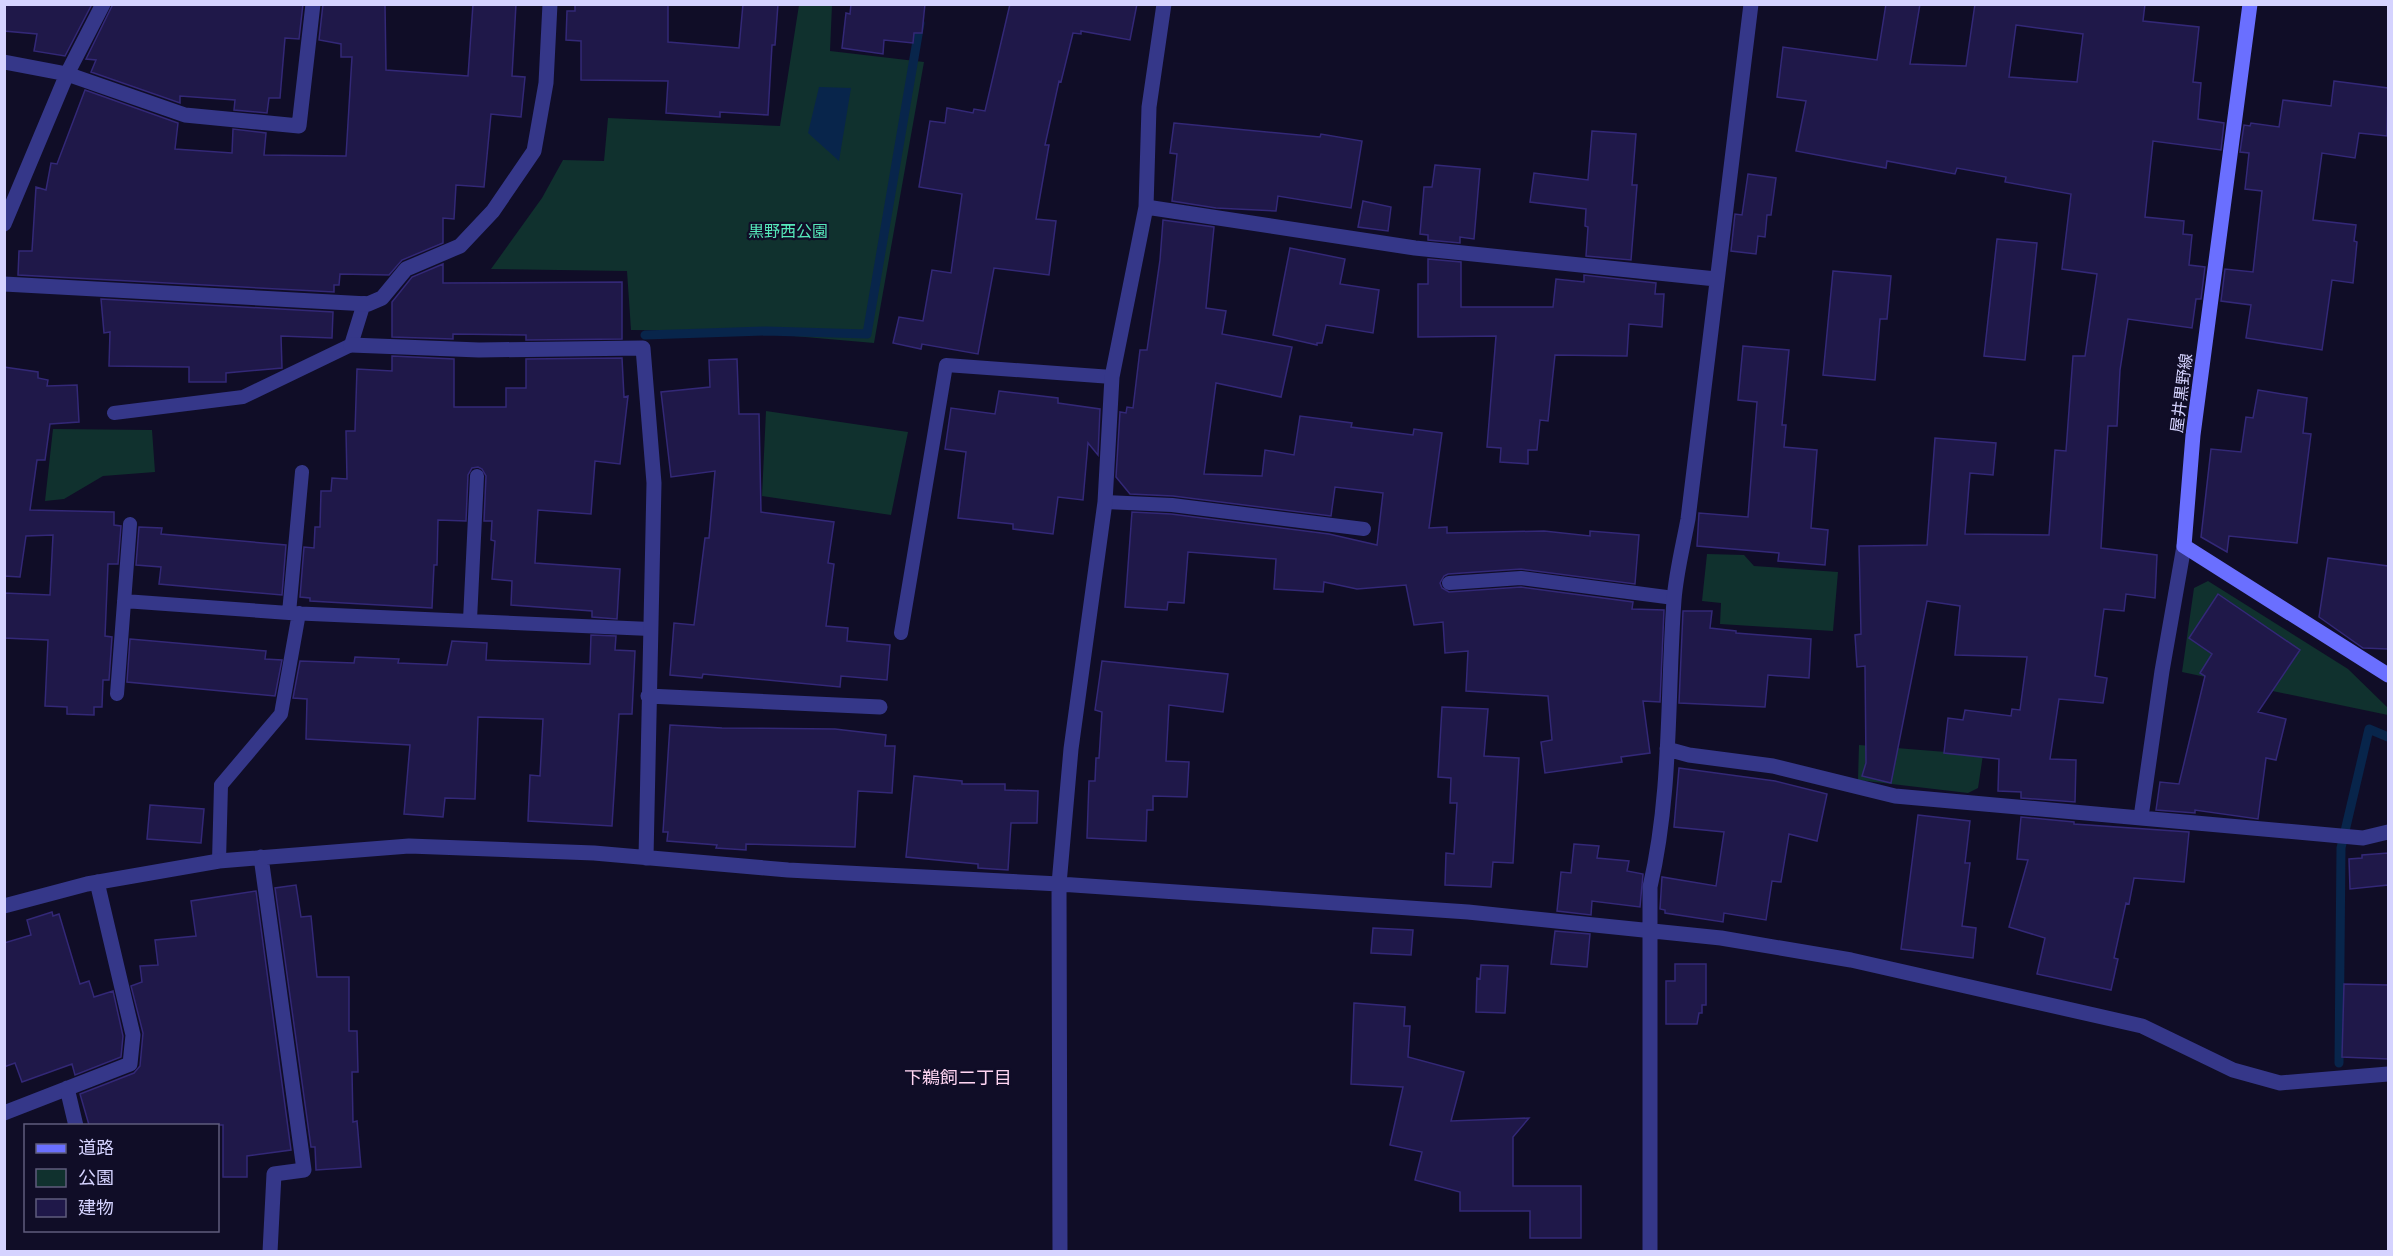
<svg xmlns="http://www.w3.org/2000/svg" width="2393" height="1256" font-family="'Archivo Narrow','Noto Sans JP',sans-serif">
  <rect width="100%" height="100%" fill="#100d27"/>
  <path fill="#10312e" d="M799 5H832L830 51 924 62 874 343 737 331 631 330 627 271 491 269 542 198 563 160 604 161 608 118 780 126Z
    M766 411 908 432 891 515 762 496Z
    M53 429 152 430 155 472 103 476 64 499 45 501Z
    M1707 554 1744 555 1754 566 1838 572 1833 631 1720 624 1721 603 1702 601Z
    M2208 581 2348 669 2388 708V715L2182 672 2194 588Z
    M1859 745 1983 755 1978 788 1968 793 1858 780Z"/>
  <path fill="#08254b" d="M819 87 851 88 839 161 808 133Z"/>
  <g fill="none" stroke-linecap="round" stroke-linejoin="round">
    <path stroke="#08254b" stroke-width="9" d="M645 335 766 331 867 334 920 23
      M2339 1063 2341 848 2369 729 2388 737"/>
  </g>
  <path fill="#1f1849" stroke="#332877" stroke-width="1.5" fill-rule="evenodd" d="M4 4H92L65 56 34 51 37 34 4 31Z
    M113 4H303L299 39 285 38 280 98H269L267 113 234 110 235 100 180 96V103L91 72 96 60 86 59Z
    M323 4H385L386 70 468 76 473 4H516L512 76 525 77 521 117 491 114 484 187 456 185 454 219 443 218V243L402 260 389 275 340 274 339 285H334V292L18 275 19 251H32L36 187 46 190 51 163 57 164 85 90 178 123 175 149 232 153 233 129 266 133 264 155 346 156 352 57H341V44L319 40Z
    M575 4H668V42L739 48 743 4H778L775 45H772L768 115 720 112V117L666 113 668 81 581 80V41L566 40 567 11H575Z
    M851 4H925L922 33H914L913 43 884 40 883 54 842 48 846 13 850 14Z
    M1010 4H1137L1130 40 1081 31V34L1073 33 1061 82 1059 81 1045 145H1049L1036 219 1056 221 1049 275 994 268 978 354 922 344 921 349 893 343 899 317 923 321 932 270 951 273 962 194 919 187 930 121 945 123 947 108 973 113 974 109 985 111Z
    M1886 4H1920L1910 64 1966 66 1975 4H2145L2143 21 2199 27 2193 82 2201 83 2198 119 2224 123 2221 150 2153 141 2145 217 2184 221 2183 234 2192 235 2189 265 2205 267 2201 299H2196L2192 328 2128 319 2120 370 2117 426H2108L2101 548 2157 555 2155 598 2126 594 2124 611 2104 609 2095 676 2107 678 2103 703 2059 699 2050 759 2076 760 2075 802 2021 798V792L1998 791 1999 759 1944 753 1948 718 1963 720 1965 710 2011 716 2012 709 2020 710 2027 657 1955 655 1960 606 1927 601 1891 783 1862 776 1866 763 1865 666 1857 667 1855 635 1861 634 1859 546 1927 545 1935 438 1996 443 1993 475 1970 473 1965 534 2049 535 2055 450 2066 451 2073 356H2085L2097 274 2062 269 2071 194 2005 182 2006 177 1957 168 1955 174 1887 161 1886 168 1796 151 1806 101 1777 97 1783 47 1877 60ZM2016 25 2083 34 2077 82 2009 77Z
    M2334 81 2388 88 2387 136 2359 133 2355 158 2322 153 2313 220 2356 225 2354 241 2357 242 2353 283 2332 280 2322 350 2246 338 2251 305 2221 301 2225 269 2253 272 2262 191 2245 189 2249 153 2240 152 2244 125 2250 126 2251 123 2279 127 2283 100 2331 106Z
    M1174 123 1320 137 1321 134 1362 141 1351 208 1278 196 1276 211 1216 208 1172 201 1177 154 1170 153Z
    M1592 131 1636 134 1632 185H1637L1631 260 1586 256 1588 227 1585 226 1586 209 1530 202 1534 173 1588 180Z
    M1435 165 1480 169 1474 239 1460 237V243L1428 240V235L1420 234 1424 187H1432Z
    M1748 174 1776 178 1771 215H1767L1765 237 1758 236 1756 254 1731 251 1735 214 1742 215Z
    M1363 201 1391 207 1388 231 1358 227Z
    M1163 220 1214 227 1206 308 1226 311 1222 334 1292 347 1281 397 1216 383 1204 474 1262 476 1265 450 1294 455 1300 416 1352 423 1351 427 1413 435 1414 429 1442 433 1429 528 1447 527V533L1544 531 1590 536V531L1639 535 1635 584 1521 569 1448 574 1444 576 1440 583 1442 588 1449 592 1521 587 1633 602 1632 609 1664 610 1660 702 1643 701 1650 753 1621 757 1622 762 1545 773 1541 742 1552 740 1548 696 1466 691 1468 651 1445 653 1443 622 1414 625 1406 585 1357 589 1324 582 1323 592 1274 589 1276 559 1188 552 1184 603 1168 602 1167 610 1125 607 1132 512 1171 514 1329 534 1377 545 1383 493 1335 487 1331 516 1173 496 1130 494 1116 477 1120 412 1126 413 1127 407 1133 408 1140 350H1147L1160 260Z
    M1997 239 2037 243 2025 360 1984 356Z
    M1290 248 1345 259 1340 284 1379 290 1373 333 1326 325 1322 343H1317V345L1273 335Z
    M1428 259 1461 262V307H1553L1556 279 1584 282V275L1656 283 1655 294H1664L1662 327 1629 324 1627 356 1555 355 1548 421 1540 420 1537 450H1528V464L1500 462 1501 448 1487 447 1496 336 1418 337V284H1428Z
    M443 264V283L622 282V339L526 340V335L453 334V339L392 337V302L412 277Z
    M1833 271 1891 276 1887 319H1880L1875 380 1823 375Z
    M101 299 333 312 332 338 281 336 282 368 226 373V382H189V367L109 366 110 332 104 333Z
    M1743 346 1789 350 1782 425H1786L1784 447 1817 450 1811 528 1828 530 1825 565 1778 561 1779 553 1697 546 1699 513 1748 517 1757 402 1738 400Z
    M392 356 454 359V407H506V388H526V359L622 358 624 397 628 396 620 464 595 461 591 514 538 510 535 563 620 569 617 619 592 617V611L511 605 512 581 492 579 495 541 491 540 492 521H484L486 476 482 469 478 467 472 468 468 475 466 521 438 520 437 565H434L432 608 310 601V598L300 597 304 547 314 548 315 527H320L321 491H331L332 478 347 479 346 431H355L357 369 392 371Z
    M737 359 739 414H759L761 512 834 522 828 563 834 564 826 626 848 628 847 641 890 645 887 680 841 676 840 687 703 674 702 678 670 675 674 623 694 625 705 538H709L715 471 671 477 661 392 710 387 709 360Z
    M4 367 38 372V378L48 380 47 386 77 385 79 422 50 424 45 460H37L30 510 114 512V525L121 526 118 564H108L105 636 112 637 109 680H103L102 707H94V715L67 714V707L45 706 48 640 4 638V593L50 595 53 535 26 536 20 577 4 576Z
    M2258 390 2307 398 2303 433 2311 434 2297 543 2229 536 2227 552 2201 537 2211 449 2241 452 2246 417 2253 418Z
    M999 391 1058 398V403L1100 409 1098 455 1088 443 1083 500 1058 497 1053 534 1013 529V524L958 518 966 452 945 449 951 408 995 414Z
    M139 527 162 528 161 534 286 545 282 595 159 584 161 567 136 565Z
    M2328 558 2388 566V649L2363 648 2319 617Z
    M2218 594 2300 650 2258 712 2286 719 2276 760 2266 758 2258 819 2195 810V813L2156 810 2160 782 2179 784 2205 676 2200 673 2212 654 2189 638Z
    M1683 611H1712L1710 628 1736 631V633L1811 639 1809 678 1768 675 1765 707 1679 703Z
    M591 635 616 636 615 650 635 651 632 714H619L612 826 528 821 530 775 540 776 543 719 478 717 475 799 445 798 443 817 404 814 410 745 306 739 307 699 293 698 300 661 354 663 355 657 399 659 398 663 447 665 452 641 487 643 486 660 590 664Z
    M130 639 266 651 265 659 282 660 275 696 127 682Z
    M1102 661 1228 674 1223 712 1169 705 1166 761 1189 762 1187 797 1153 796V810H1147L1146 841 1087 838 1089 781H1095L1096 758H1099L1102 712 1095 710Z
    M1442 707 1488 709 1484 756 1519 758 1513 863 1493 862 1491 887 1445 885 1446 853 1454 854 1457 803H1450L1451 778 1438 777Z
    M670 725 722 728 835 729 886 735 885 746H895L892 793 858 791 855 847 746 844V850L716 848 717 845 667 841 668 832H663Z
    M1679 768 1775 781 1827 794 1817 841 1789 834 1781 882 1772 881 1766 920 1724 913 1723 922 1665 913V910L1660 909 1662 877 1716 886 1724 832 1674 827Z
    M914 776 962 781V784H1005V790L1038 791 1037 823H1011L1008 870 978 868V864L906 857Z
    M150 805 204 809 201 843 147 839Z
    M1918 815 1970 821 1965 863H1970L1962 926 1976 928 1973 958 1901 949Z
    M2021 817 2074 822V824L2189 832 2184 882 2134 878 2129 904 2126 903 2114 958 2118 959 2111 990 2037 974 2045 938 2009 927 2028 860 2017 859Z
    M1574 844 1599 846 1597 858 1629 861 1627 871 1643 874 1640 907 1592 901 1591 915 1557 911 1561 872 1571 873Z
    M2388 853V885L2350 889 2349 859 2362 858V855Z
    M296 885 301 917 311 916 317 977H349V1031H357L358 1072H352L353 1122 357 1121 361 1167 316 1170 315 1147H311L275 888Z
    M256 891 291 1150 247 1156V1177H223V1125H89L80 1094 134 1073 140 1066 143 1033 131 986 142 982 140 966 158 965 155 940 196 936 191 901Z
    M52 912 53 916 59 914 80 984 89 981 94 997 113 991 123 1036 121 1057 75 1075 72 1064 22 1082 15 1063 4 1067V943L31 935 27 920Z
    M1373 928 1413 930 1411 955 1371 953Z
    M1555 931 1590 934 1587 967 1551 964Z
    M1675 964H1706V1005H1702V1013H1699L1697 1024H1666V981H1675Z
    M1481 965 1508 966 1505 1013 1476 1012 1477 978 1480 979Z
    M2344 984 2388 985V1059L2342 1057Z
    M1354 1003 1405 1007 1404 1026H1410L1408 1057 1464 1072 1451 1121 1529 1118 1513 1137V1186H1581V1238H1530V1211H1460V1192L1415 1180 1422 1152 1390 1145 1403 1087 1351 1084Z"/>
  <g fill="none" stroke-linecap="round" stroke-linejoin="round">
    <path stroke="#353789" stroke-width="14" d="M114 413 243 397 351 345 364 303
      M1105 502 1172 505 1364 529
      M1449 583 1521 578 1674 598
      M124 601 289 613 650 629
      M289 613 302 472
      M470 620 477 476
      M901 633 946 365 1112 377
      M117 694 130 524
      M219 861 221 785 281 714 299 613"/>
    <path stroke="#353789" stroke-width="15" d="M4 62 67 74 185 115 299 126 313 4
      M1146 207 1415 248 1716 279
      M4 224 67 74 103 4
      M4 284 368 304 382 298 406 269 460 246 493 211 534 151 546 83 550 4
      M351 345 479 350 643 348 654 483 646 858
      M648 696 880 707
      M1667 749 1689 755 1773 766 1895 796 2363 838 2388 832
      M2141 817 2162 671 2184 546
      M261 857 304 1170 274 1174 270 1252
      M4 906 87 884 219 861 409 846 594 853 788 870 1059 884 1468 912 1721 938 1851 960 2142 1026 2233 1070 2280 1083 2388 1074
      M67 1088 76 1126
      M4 1113 130 1064 133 1035 97 882
      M1060 1252 1059 884 1071 749 1105 502 1112 377 1146 207 1149 107 1164 4
      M1650 1252V887C1672 793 1667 696 1674 600 1676 573 1683 546 1688 519L1751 4"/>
    <path stroke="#6a6fff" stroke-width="15" d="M2250 4 2193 435 2184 546 2388 675"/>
  </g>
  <g text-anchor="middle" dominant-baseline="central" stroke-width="4.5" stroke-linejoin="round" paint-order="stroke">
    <g font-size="16" fill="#56e8ba" stroke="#100d27">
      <text x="788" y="231">黒野西公園</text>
    </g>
    <g font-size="16" fill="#d5d3ff" stroke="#100d27">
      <text transform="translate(2181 393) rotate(-83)">屋井黒野線</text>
    </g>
    <g font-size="18" fill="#ffd5f2" stroke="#100d27">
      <text x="958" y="1077">下鵜飼二丁目</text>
    </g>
  </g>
  <rect width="2393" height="1256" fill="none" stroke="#d5d3ff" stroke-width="12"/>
  <rect x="24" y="1124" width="195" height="108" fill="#100d27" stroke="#5f5c7d" stroke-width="1.5"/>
  <rect x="36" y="1144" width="30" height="9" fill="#6a6fff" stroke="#5f5c7d" stroke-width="1.5"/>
  <text x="78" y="1154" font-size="18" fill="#d5d3ff">道路</text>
  <rect x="36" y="1169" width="30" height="18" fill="#10312e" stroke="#5f5c7d" stroke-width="1.5"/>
  <text x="78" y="1184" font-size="18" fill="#d5d3ff">公園</text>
  <rect x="36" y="1199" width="30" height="18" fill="#1f1849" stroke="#5f5c7d" stroke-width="1.5"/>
  <text x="78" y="1214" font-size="18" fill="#d5d3ff">建物</text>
</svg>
